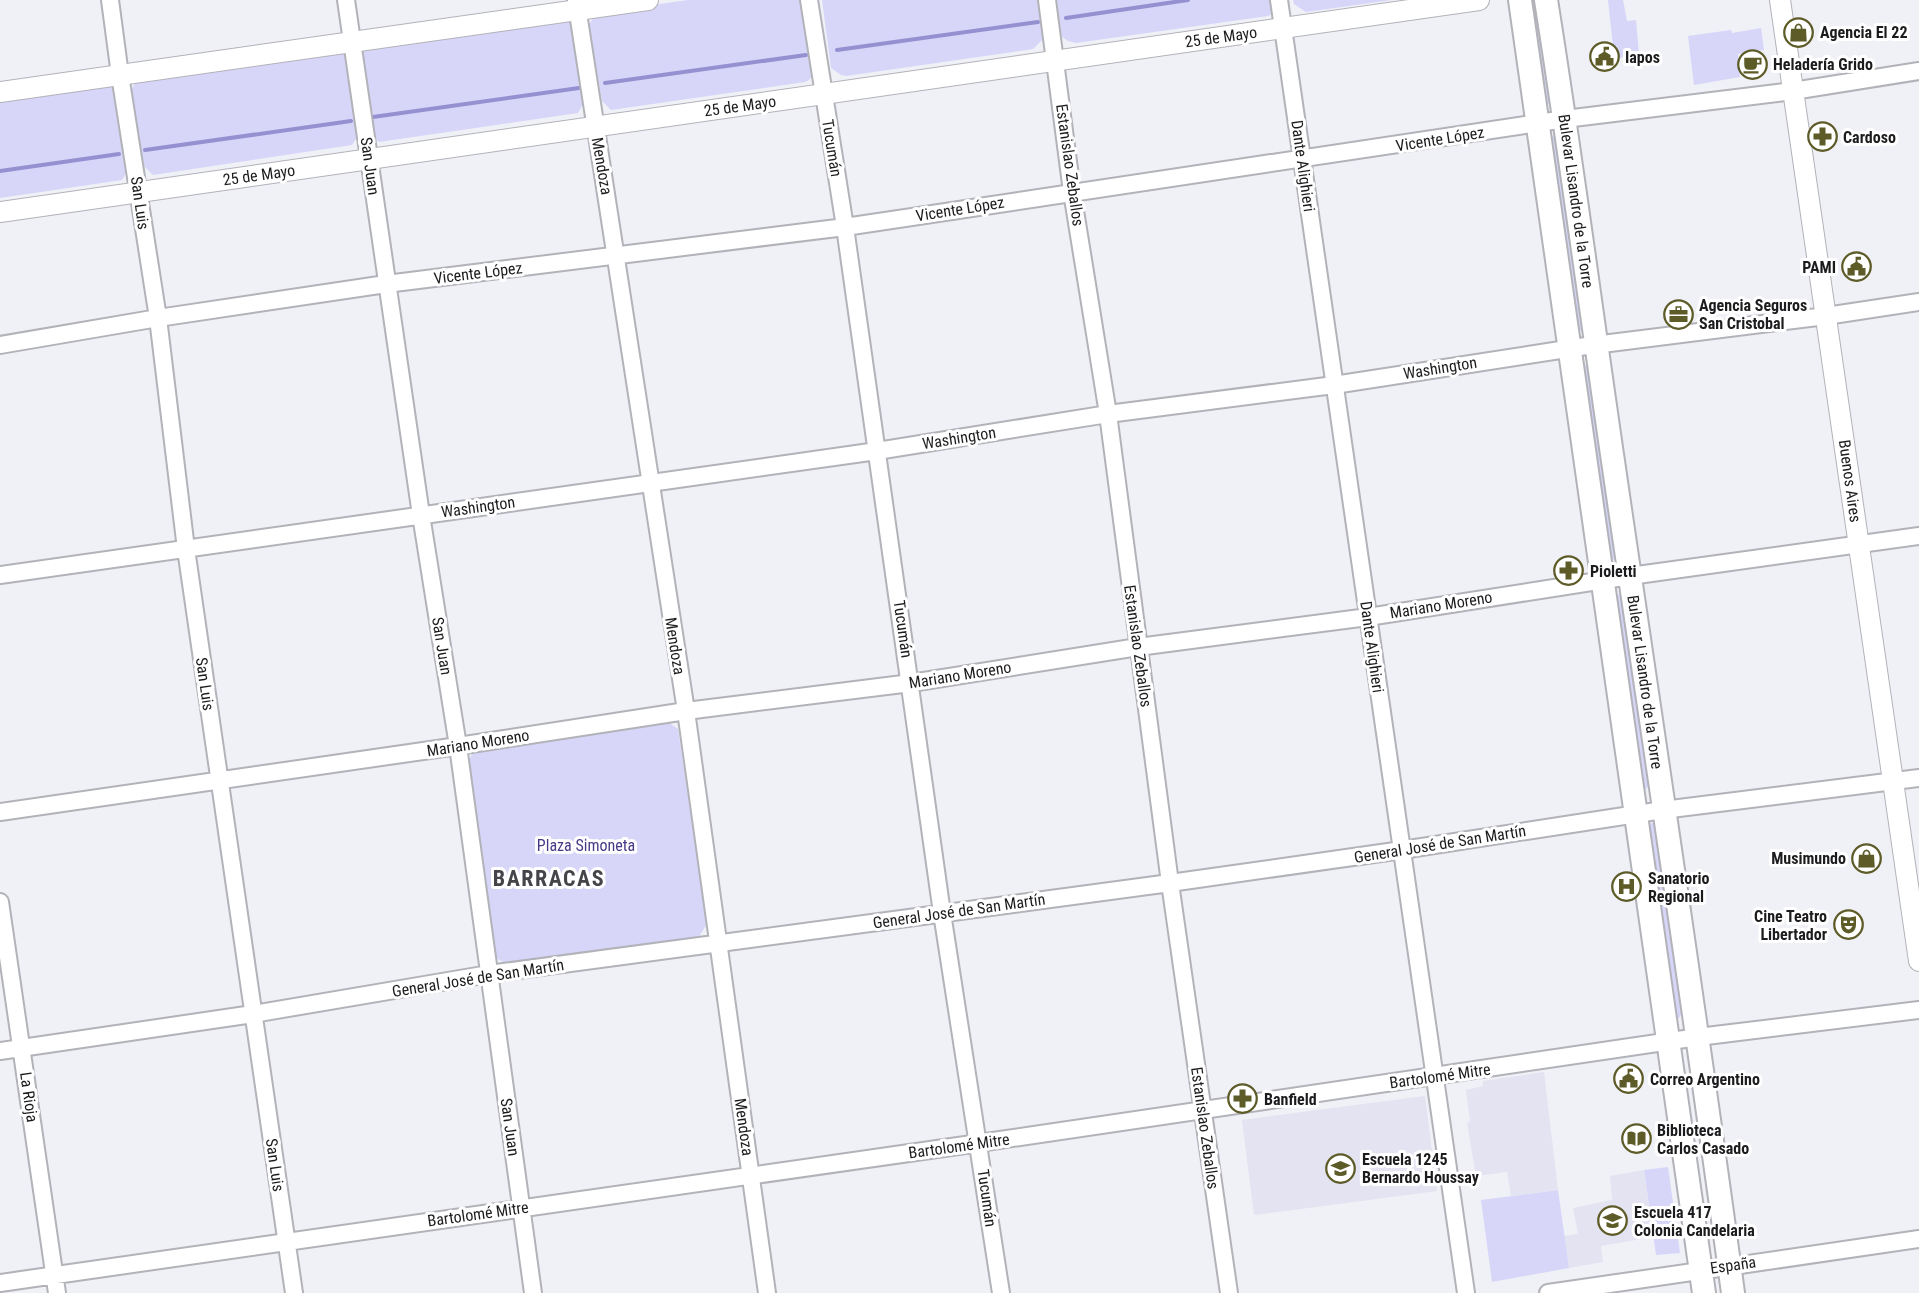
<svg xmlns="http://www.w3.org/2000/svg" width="1919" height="1293" font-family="'Roboto Condensed',sans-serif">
  <rect width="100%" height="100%" fill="#f0f0f7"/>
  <path fill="#e3e3f1" d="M1544 1072 1558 1190 1511 1196 1507 1172 1476 1176 1467 1123 1470 1121 1466 1090 1483 1086V1081Z
    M1425 1096 1437 1191 1254 1215 1242 1120Z
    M1644 1170 1653 1237 1601 1246 1603 1262 1569 1268 1564 1236 1578 1234 1573 1208 1612 1200 1610 1176Z"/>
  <path fill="#d7d6f9" d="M688 0H806L815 72 809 80 805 82 611 110 602 101 589 25 596 13Z
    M822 0H1040L1043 39 1033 49 846 76 841 75 831 68Z
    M1056 0H1277L1275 12 1268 16 1076 43 1068 41 1062 37Z
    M1293 0H1392L1306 12 1294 4Z
    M1608 0H1623L1627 21 1636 20 1639 55 1618 58 1617 46H1613Z
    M1537 6 1551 103 1543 105 1529 7Z
    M565 17 574 24 583 104 578 113 379 142 370 134 357 57 365 46Z
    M1761 28 1764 50 1738 54 1740 77 1694 85 1688 36 1731 30 1732 33Z
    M339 50 348 57 357 137 352 145 153 175 144 166 131 90 138 78Z
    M109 84 118 91 127 172 122 180 0 198V98Z
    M1555 136 1585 324 1580 331 1573 332 1547 137Z
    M1588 365 1593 368 1617 553 1613 560 1605 561 1579 366Z
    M1622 594 1651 782 1646 789 1639 790 1613 595Z
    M668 722 678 729 707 924 696 941 509 965 492 956 467 763 474 751Z
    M1654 823 1659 827 1683 1011 1679 1018 1671 1019 1645 824Z
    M1668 1167 1680 1253 1656 1255 1644 1170Z
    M1558 1190 1569 1268 1492 1282 1481 1200Z"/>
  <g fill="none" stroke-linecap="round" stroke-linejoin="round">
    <path stroke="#9591d1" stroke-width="4" d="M1066 18 1188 0
      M837 50 1038 22
      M605 83 806 55
      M373 117 579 88
      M145 150 351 121
      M0 171 119 154"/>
    <defs>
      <path id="minor" d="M110 0 120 75 158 318 186 549 294 1293
        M346 0 421 515 458 746 533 1293
        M576 0 686 711 767 1293
        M809 0 845 227 942 913 1001 1293
        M1047 0 1072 192 1108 414 1170 883 1229 1293
        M1279 0 1466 1293
        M0 345 158 318 386 284 845 227 1565 119 1793 91 1919 71
        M0 575 877 451 1108 414 1334 385 1586 346 1826 316 1919 302
        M0 812 458 746 686 711 911 683 1138 647 1368 617 1630 576 1919 536
        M0 902 57 1293
        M0 1051 253 1014 489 974 1170 883 1402 850 1663 810 1919 778
        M0 1283 979 1143 1698 1037 1919 1010
        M1548 1293 1919 1239"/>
      <path id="tertiary" d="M1780 0 1919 961
        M0 92 648 0
        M0 212 1479 0"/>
      <path id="secondary" d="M1520 0 1704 1293
        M1546 0C1571 156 1591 312 1614 468 1654 743 1696 1018 1733 1293"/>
    </defs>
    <use href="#minor" stroke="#b2b2b9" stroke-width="20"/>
    <use href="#tertiary" stroke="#b2b2b9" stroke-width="22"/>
    <use href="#secondary" stroke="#b2b2b9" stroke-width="26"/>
    <use href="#minor" stroke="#fff" stroke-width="16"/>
    <use href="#tertiary" stroke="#fff" stroke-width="20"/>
    <use href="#secondary" stroke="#fff" stroke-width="22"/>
  </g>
  <defs>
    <symbol id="shop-ring" viewBox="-11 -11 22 22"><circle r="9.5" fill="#fff" stroke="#5d5b27" stroke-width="1.5"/><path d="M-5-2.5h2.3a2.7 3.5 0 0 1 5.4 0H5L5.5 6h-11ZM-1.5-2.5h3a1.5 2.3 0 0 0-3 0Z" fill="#5d5b27"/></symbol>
    <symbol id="civic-ring" viewBox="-11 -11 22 22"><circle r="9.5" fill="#fff" stroke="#5d5b27" stroke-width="1.5"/><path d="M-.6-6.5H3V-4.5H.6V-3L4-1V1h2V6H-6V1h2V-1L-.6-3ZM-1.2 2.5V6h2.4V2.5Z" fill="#5d5b27"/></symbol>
    <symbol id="cafe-ring" viewBox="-11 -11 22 22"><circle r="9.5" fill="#fff" stroke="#5d5b27" stroke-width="1.5"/><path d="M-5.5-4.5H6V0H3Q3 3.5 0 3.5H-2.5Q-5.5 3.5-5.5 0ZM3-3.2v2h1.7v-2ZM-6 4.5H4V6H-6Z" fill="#5d5b27"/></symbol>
    <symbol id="pharmacy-ring" viewBox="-11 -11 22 22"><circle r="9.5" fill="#fff" stroke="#5d5b27" stroke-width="1.5"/><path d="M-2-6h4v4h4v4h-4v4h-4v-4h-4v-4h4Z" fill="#5d5b27"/></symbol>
    <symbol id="office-ring" viewBox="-11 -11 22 22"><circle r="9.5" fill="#fff" stroke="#5d5b27" stroke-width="1.5"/><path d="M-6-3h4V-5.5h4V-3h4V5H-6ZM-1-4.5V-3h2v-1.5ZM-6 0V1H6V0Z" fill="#5d5b27"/></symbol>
    <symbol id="hospital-ring" viewBox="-11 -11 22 22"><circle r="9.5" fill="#fff" stroke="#5d5b27" stroke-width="1.5"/><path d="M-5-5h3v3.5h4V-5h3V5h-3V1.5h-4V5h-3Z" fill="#5d5b27"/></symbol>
    <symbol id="theatre-ring" viewBox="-11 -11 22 22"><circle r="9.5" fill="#fff" stroke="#5d5b27" stroke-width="1.5"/><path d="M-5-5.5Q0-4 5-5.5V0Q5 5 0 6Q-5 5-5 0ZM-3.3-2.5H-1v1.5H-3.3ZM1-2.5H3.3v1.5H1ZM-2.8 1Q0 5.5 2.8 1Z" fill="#5d5b27"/></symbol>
    <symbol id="library-ring" viewBox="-11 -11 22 22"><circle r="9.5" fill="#fff" stroke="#5d5b27" stroke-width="1.5"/><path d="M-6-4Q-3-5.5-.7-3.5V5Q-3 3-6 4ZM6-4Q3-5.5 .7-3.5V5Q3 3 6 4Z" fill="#5d5b27"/></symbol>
    <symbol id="school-ring" viewBox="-11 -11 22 22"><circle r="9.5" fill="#fff" stroke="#5d5b27" stroke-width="1.5"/><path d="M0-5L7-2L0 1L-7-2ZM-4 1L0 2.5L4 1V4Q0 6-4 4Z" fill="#5d5b27"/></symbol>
  </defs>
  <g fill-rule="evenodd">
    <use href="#shop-ring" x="1782" y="16" width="33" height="33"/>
    <use href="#civic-ring" x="1588" y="40" width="33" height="33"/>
    <use href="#cafe-ring" x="1736" y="48" width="33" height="33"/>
    <use href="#pharmacy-ring" x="1806" y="120" width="33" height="33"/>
    <use href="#civic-ring" x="1840" y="250" width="33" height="33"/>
    <use href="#office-ring" x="1662" y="298" width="33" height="33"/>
    <use href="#pharmacy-ring" x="1552" y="554" width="33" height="33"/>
    <use href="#shop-ring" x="1850" y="842" width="33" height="33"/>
    <use href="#hospital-ring" x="1610" y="870" width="33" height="33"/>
    <use href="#theatre-ring" x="1832" y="908" width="33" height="33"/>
    <use href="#civic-ring" x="1612" y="1062" width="33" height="33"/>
    <use href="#pharmacy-ring" x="1226" y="1082" width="33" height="33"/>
    <use href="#library-ring" x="1620" y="1122" width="33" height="33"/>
    <use href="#school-ring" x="1324" y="1152" width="33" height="33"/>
    <use href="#school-ring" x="1596" y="1204" width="33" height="33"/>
  </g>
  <g text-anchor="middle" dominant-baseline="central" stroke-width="6" stroke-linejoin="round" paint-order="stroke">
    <g font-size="16" font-weight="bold" fill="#1c1c1e" stroke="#fff" text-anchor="start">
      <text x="1820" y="32">Agencia El 22</text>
      <text x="1625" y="57">Iapos</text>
      <text x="1773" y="64">Heladería Grido</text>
      <text x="1843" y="137">Cardoso</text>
      <text x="1836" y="267" text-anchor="end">PAMI</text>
      <text x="1699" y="305">Agencia Seguros<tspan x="1699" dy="18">San Cristobal</tspan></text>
      <text x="1590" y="571">Pioletti</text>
      <text x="1846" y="858" text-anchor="end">Musimundo</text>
      <text x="1648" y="878">Sanatorio<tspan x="1648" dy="18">Regional</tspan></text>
      <text x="1827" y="916" text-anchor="end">Cine Teatro<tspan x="1827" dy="18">Libertador</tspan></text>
      <text x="1650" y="1079">Correo Argentino</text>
      <text x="1264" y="1099">Banfield</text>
      <text x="1657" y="1130">Biblioteca<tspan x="1657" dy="18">Carlos Casado</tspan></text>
      <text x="1362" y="1159">Escuela 1245<tspan x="1362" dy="18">Bernardo Houssay</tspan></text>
      <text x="1634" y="1212">Escuela 417<tspan x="1634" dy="18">Colonia Candelaria</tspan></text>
    </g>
    <g font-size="16" fill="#1c1c1e" stroke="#fff">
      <text transform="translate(1221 37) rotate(-8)">25 de Mayo</text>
      <text transform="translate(740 106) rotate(-8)">25 de Mayo</text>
      <text transform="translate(1440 139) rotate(-9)">Vicente López</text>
      <text transform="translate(832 148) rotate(81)">Tucumán</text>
      <text transform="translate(1070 165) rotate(82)">Estanislao Zeballos</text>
      <text transform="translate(370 166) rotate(82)">San Juan</text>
      <text transform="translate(602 166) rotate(80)">Mendoza</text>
      <text transform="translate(1303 166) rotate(82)">Dante Alighieri</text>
      <text transform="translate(259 175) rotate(-8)">25 de Mayo</text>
      <text transform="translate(1576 201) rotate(82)">Bulevar Lisandro de la Torre</text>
      <text transform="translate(140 203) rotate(82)">San Luis</text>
      <text transform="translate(960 209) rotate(-9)">Vicente López</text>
      <text transform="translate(478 273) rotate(-7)">Vicente López</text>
      <text transform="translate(1440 368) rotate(-9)">Washington</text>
      <text transform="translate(959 438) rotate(-9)">Washington</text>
      <text transform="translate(1850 481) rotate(82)">Buenos Aires</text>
      <text transform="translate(478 507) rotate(-8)">Washington</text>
      <text transform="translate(1441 605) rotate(-9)">Mariano Moreno</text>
      <text transform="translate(903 629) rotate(82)">Tucumán</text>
      <text transform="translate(442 646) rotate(81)">San Juan</text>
      <text transform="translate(675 646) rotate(81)">Mendoza</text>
      <text transform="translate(1138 646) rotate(82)">Estanislao Zeballos</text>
      <text transform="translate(1372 647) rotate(82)">Dante Alighieri</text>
      <text transform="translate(960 675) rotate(-9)">Mariano Moreno</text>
      <text transform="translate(1645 682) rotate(82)">Bulevar Lisandro de la Torre</text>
      <text transform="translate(205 684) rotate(82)">San Luis</text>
      <text transform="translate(478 743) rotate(-9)">Mariano Moreno</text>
      <text transform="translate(1440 844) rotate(-9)">General José de San Martín</text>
      <text transform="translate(959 911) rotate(-8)">General José de San Martín</text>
      <text transform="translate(478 978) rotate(-9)">General José de San Martín</text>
      <text transform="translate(1440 1076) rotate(-8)">Bartolomé Mitre</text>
      <text transform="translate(29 1097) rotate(82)">La Rioja</text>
      <text transform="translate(510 1127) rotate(82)">San Juan</text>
      <text transform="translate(744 1127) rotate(82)">Mendoza</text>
      <text transform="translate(1205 1128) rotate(82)">Estanislao Zeballos</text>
      <text transform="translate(959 1146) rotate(-8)">Bartolomé Mitre</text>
      <text transform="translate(275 1165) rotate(82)">San Luis</text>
      <text transform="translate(987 1198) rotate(82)">Tucumán</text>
      <text transform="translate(478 1214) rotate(-8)">Bartolomé Mitre</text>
      <text transform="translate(1733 1265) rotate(-8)">España</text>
    </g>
    <g font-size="16" fill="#463986" stroke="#fff">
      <text x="586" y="845">Plaza Simoneta</text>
    </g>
    <g font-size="22" font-weight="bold" letter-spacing="1.5" fill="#444449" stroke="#fff">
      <text x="549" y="878">BARRACAS</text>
    </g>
  </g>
</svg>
